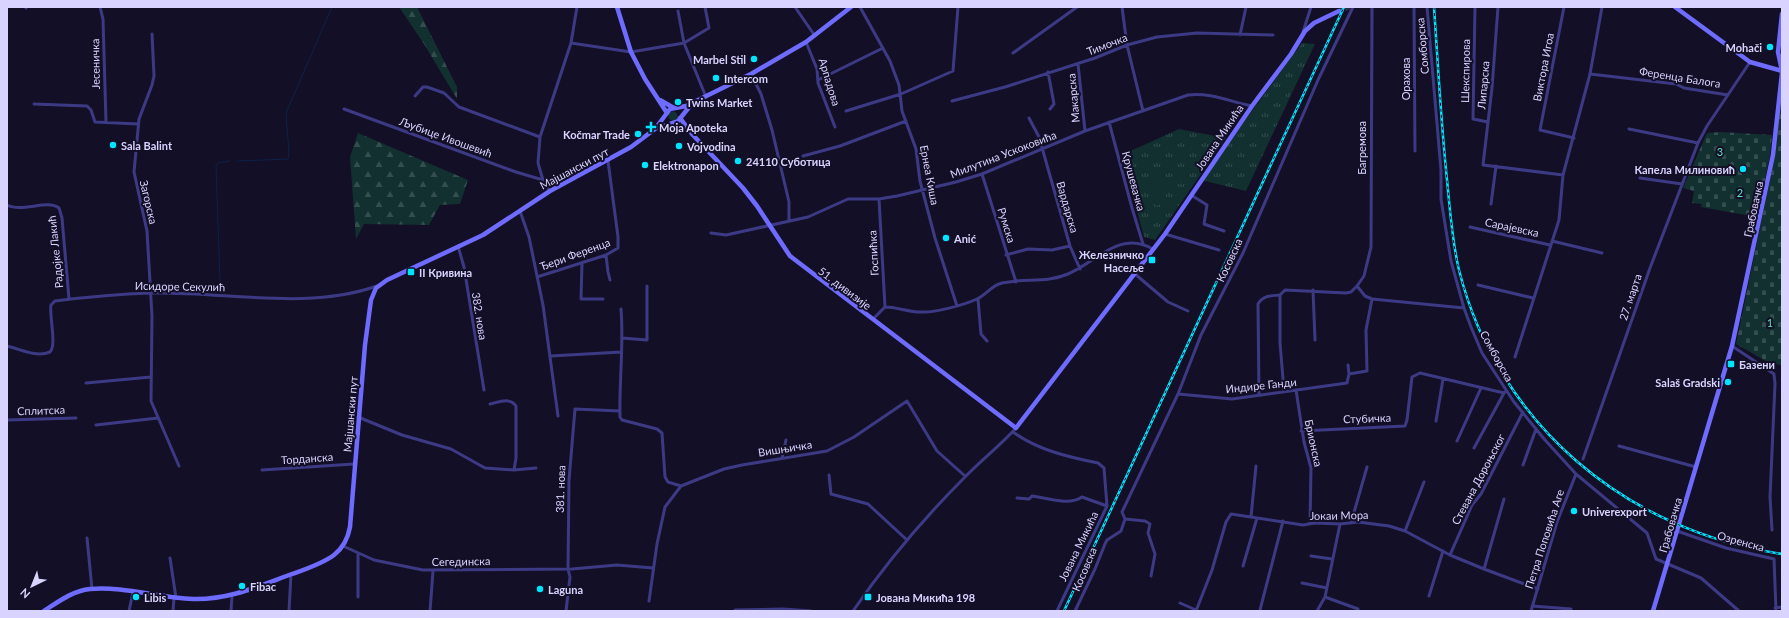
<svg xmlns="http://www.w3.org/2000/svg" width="1789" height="618" font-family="Lato,sans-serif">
  <defs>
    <pattern id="grass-tufts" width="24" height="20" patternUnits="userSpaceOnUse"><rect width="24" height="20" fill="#12302f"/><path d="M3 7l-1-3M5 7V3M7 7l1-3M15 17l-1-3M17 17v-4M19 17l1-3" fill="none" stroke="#344d4e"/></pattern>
    <pattern id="forest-firs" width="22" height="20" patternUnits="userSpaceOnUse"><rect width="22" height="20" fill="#12302f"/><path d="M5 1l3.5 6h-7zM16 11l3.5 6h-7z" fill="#344d4e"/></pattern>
    <pattern id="cemetery-stones" width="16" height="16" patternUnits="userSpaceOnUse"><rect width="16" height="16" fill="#12302f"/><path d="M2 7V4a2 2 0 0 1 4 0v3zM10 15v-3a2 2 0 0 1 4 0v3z" fill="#344d4e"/></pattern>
  </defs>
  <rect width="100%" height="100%" fill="#130f26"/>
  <path fill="url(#grass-tufts)" d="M1302 43 1315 44 1246 191 1201 180Z
    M668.5 116a4.5 4.5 0 1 1 9 0a4.5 4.5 0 1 1-9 0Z
    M1179 129 1226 138 1155 240 1144 237 1122 155Z"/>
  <path fill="url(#forest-firs)" d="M399 7H417L457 87V99L424 44Z
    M358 133 468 180 460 204 440 205 429 225 364 224 356 239 350 157Z"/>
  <path fill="url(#cemetery-stones)" d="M1782 90V365L1771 364 1736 344 1775 155Z
    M1721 132 1772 135 1770 155 1757 217 1701 207 1702 204 1692 203 1694 191 1683 188 1707 133Z"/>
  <path fill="#12302f" d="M1181 175 1183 183 1168 186 1166 178Z
    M1162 180 1167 203 1155 206 1150 182Z"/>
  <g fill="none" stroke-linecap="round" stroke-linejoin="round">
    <path stroke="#0c2248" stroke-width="1" d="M237 161 288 159 289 153 286 113 332 7
      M220 282 216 166 218 163 230 161"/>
    <path stroke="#312d47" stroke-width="4.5" stroke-dasharray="4.5 2" stroke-linecap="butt" d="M1339 11 1350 7"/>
    <path stroke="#3d3a85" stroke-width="3" d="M100 7 103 19 106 122
      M795 7 815 36
      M860 7 890 61 899 85 902 111 916 149 920 181 935 238 957 306
      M1122 7 1127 45 1143 111
      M1414 7 1415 151
      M1427 7 1441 170V199L1451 261 1464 308 1471 327 1482 353 1514 402 1545 440 1576 474 1647 533 1656 559 1701 578 1739 611
      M1475 7 1473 119 1488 122
      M1498 7 1492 88 1483 165 1563 175
      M1564 7 1540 130 1574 138
      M26 8V7
      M678 11 684 43 706 97
      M1303 32 1311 7
      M152 34 154 76 152 85 139 119 134 172 147 231 152 316 151 401 179 466
      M1240 35 1246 7
      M806 42 817 69 818 83 835 127
      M571 43 577 7
      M1013 53 1077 7
      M1078 64 1085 131
      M1048 72 1054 104 1050 109
      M751 74 761 94 772 130 789 202V221
      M1590 74 1676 84 1684 88 1728 95
      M818 80 883 48
      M415 96 423 87H427L444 93 459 107 540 137
      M952 101 1005 87 1095 58 1127 45 1157 37 1197 33 1273 35
      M34 104 87 106 91 110 95 122 138 124
      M344 109 516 172 543 180
      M846 111 901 94 953 71 958 7
      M1029 118 1039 137 1070 246 1080 269
      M1109 122 1132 208 1143 244
      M1629 129 1698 143
      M803 156 840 146 906 121
      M982 174 1016 282
      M1640 178 1682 184
      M550 191 543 180 538 163 540 137 571 43 631 52 684 43 709 28 705 7
      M1191 195 1207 205 1204 224 1224 231
      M879 199 885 307
      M1491 204 1496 166
      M7 205C22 213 47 199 59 208L62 218 69 299
      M520 211 529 237 543 305 558 416
      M1470 227 1550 245
      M711 233 726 235 808 217 848 199H879L897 196 956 182 982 174 1085 131 1188 95C1210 92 1231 102 1252 106
      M1165 234 1219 250
      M1552 241 1602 253
      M458 246 464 267 484 390
      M606 255 608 272 610 280
      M1006 255 1028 249 1052 250 1070 246
      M582 263 581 299H603
      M1135 274 1168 302 1188 311
      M537 277 606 255 618 248V237L608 161
      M1478 285 1533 298
      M1357 286 1364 276 1371 247 1372 7
      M1313 290 1315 340
      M1280 295 1285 290 1346 293 1351 292 1357 286 1365 296 1372 299 1464 308
      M1280 295V343L1284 391
      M978 299 981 334 987 341
      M621 309C624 345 619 381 620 417L622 420 657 429 662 433 665 477 668 482 681 486
      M873 319 885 307C897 307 908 312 921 312 934 313 964 305 977 299 986 295 992 285 1002 283 1025 278 1047 283 1068 274 1098 261 1119 230 1153 249
      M622 338 647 340V286
      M7 346C20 349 36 358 50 352 57 345 49 316 51 305L55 301C87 297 119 294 150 293 224 291 306 311 377 286
      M1732 346 1774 374 1775 384 1770 497 1772 530
      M551 356 621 352
      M1515 357 1559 220 1563 175 1590 74 1602 7
      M1348 365 1349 374
      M86 383 151 377
      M1296 390 1304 442 1311 468 1310 524
      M1178 394 1232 399 1347 383 1349 374 1367 371 1366 330 1372 299
      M1259 395 1258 304C1263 295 1271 296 1280 295
      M490 404C499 402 510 397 516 406V458L514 470
      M358 417 402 435 451 449 485 468 514 470 536 468
      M7 420 76 418
      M1436 421 1443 379
      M96 425 158 418
      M1301 431 1405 426 1407 420 1412 377 1420 373 1504 393 1506 391
      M1013 432C1038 450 1068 457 1098 463L1104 468 1107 506 1057 611
      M1457 441 1481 388
      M1619 446 1696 467
      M1474 448 1504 393
      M782 458 786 440
      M1583 459 1650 268 1698 143 1707 126 1750 62
      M1523 465 1536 429
      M262 470 354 464
      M829 475 831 494 868 504 907 540
      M1017 498 1029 499 1032 496C1047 498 1069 506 1082 497L1107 506
      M1251 517 1256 466
      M1351 523 1367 467
      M1405 531 1424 482
      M1677 531 1726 548 1774 559 1776 611
      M87 538 92 589
      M343 546 374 560 423 570 572 569 617 565 653 568
      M358 553V597
      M1450 555 1472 505 1481 494 1523 412
      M1311 556 1332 559
      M170 558 176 598
      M1243 566 1257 518
      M1484 569 1504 499
      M1151 576 1155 554 1148 533 1150 524 1145 521 1125 519 1122 512 1178 394 1201 335 1243 253 1318 80 1353 7
      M1302 583 1327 588
      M1429 596 1443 551
      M1325 597 1358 609
      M649 601 657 544 665 507 681 486 724 469 742 465 827 451 854 437 907 401 937 451 965 476
      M1180 603 1196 610
      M1532 606 1571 609 1570 611
      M1775 608 1782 607
      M735 610 783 609 811 611
      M1260 610 1283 521
      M129 611 133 592
      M173 611 174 598
      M231 611 232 596
      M289 611 291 574
      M430 611 433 571
      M566 611 570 577 568 569 569 480 575 409 620 411
      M853 611C886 563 924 518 965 477 981 460 1000 446 1016 428
      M1075 611 1095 569 1105 544 1107 540 1121 531 1125 519
      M1196 611 1212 570 1226 522 1231 514 1303 525 1315 523 1340 524 1358 522 1389 526 1405 531 1450 555 1484 569 1538 589
      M1317 611 1325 597 1340 524
      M1531 611 1557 522 1576 474"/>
    <path stroke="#6f6bff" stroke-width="4.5" d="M617 7 631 52 645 79 667 113
      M1675 7 1750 62 1782 71
      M1782 14 1778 52 1782 71
      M660 100 674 108
      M680 118 692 134 743 188 757 206 790 256 1016 428 1165 234 1252 106 1291 54 1305 31 1314 23 1339 11
      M658 128 678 121 690 106
      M44 611C58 602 72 591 90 589 124 586 159 598 193 599 229 600 259 586 292 574 306 569 322 564 334 555 343 548 348 538 350 527L365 345 371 300 376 288 387 280 483 235 550 191 631 147 655 129 670 109 686 106 751 74 806 42 851 7
      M1653 611 1732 346 1773 155 1782 73"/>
    <defs>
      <path id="rail" d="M1434 7C1438 65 1441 123 1447 180 1450 210 1452 241 1459 270 1498 425 1627 531 1782 554
        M1064 611 1344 7"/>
    </defs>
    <use href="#rail" stroke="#00e5ff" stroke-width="2.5"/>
    <use href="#rail" stroke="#130f26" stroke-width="1" stroke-dasharray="3" stroke-linecap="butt"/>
  </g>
  <g fill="#00e5ff" stroke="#130f26" stroke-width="1.5">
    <circle cx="1770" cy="47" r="4"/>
    <circle cx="754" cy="59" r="4"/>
    <circle cx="716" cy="78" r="4"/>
    <circle cx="678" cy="102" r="4"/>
    <path d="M649 121h4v4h4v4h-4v4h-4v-4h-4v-4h4z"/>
    <circle cx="638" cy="134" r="4"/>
    <circle cx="113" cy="145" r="4"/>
    <circle cx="679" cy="146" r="4"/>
    <circle cx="738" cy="161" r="4"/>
    <circle cx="645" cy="165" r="4"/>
    <circle cx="1743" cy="169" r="4"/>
    <circle cx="946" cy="238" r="4"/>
    <rect x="1148" y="256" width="8" height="8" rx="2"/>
    <rect x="407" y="268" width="8" height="8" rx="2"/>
    <rect x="1727" y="360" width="8" height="8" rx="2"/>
    <circle cx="1728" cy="382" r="4"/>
    <circle cx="1574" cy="511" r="4"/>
    <circle cx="242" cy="586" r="4"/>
    <circle cx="540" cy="589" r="4"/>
    <circle cx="136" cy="597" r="4"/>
    <rect x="864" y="593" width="8" height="8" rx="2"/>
  </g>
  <g text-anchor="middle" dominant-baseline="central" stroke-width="4" stroke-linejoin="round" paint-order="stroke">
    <g font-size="11" fill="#d9d4ff" stroke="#130f26">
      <text transform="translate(1107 44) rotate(-21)">Тимочка</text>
      <text transform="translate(1422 46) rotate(-95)">Сомборска</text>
      <text transform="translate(95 64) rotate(-91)">Јесеничка</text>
      <text transform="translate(1543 67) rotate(-79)">Виктора Игоа</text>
      <text transform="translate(1465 71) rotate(-89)">Шекспирова</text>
      <text transform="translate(1680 77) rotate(9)">Ференца Балога</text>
      <text transform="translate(1405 79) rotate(-90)">Орахова</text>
      <text transform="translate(830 82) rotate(73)">Арпадова</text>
      <text transform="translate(1483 85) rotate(-85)">Липарска</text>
      <text transform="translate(1073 98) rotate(-95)">Макарска</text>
      <text transform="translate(446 137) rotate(20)">Љубице Ивошевић</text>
      <text transform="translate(1219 137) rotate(-56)">Јована Микића</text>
      <text transform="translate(1361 148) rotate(-90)">Багремова</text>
      <text transform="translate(1003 154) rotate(-21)">Милутина Ускоковића</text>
      <text transform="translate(574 168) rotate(-28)">Мајшански пут</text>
      <text transform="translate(930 175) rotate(79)">Ернеа Киша</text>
      <text transform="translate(1134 181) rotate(75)">Крушевачка</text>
      <text transform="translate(149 202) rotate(77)">Загорска</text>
      <text transform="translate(1068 207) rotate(74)">Вардарска</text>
      <text transform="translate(1753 209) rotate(-78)">Грабовачка</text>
      <text transform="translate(1007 225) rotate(73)">Румска</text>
      <text transform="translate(1512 227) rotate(12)">Сарајевска</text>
      <text transform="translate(55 252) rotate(-96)">Радојке Лакић</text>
      <text transform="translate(873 253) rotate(-93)">Госпићка</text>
      <text transform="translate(575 254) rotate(-20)">Ђери Ференца</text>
      <text transform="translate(1229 260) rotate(-65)">Косовска</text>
      <text transform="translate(180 286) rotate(1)">Исидоре Секулић</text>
      <text transform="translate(845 288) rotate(37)">51. дивизије</text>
      <text transform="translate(1630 297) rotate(-71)">27. марта</text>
      <text transform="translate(480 316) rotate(81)">382. нова</text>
      <text transform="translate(1497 356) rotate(61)">Сомборска</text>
      <text transform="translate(1261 385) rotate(-6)">Индире Ганди</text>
      <text transform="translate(41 410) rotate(-2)">Сплитска</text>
      <text transform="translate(350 414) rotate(-85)">Мајшански пут</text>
      <text transform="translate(1367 418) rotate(-2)">Стубичка</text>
      <text transform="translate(1314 443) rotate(78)">Брионска</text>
      <text transform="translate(785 448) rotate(-9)">Вишњичка</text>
      <text transform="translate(307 458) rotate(-4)">Торданска</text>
      <text transform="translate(1478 479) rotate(-62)">Стевана Дороњског</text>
      <text transform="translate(560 489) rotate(-88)">381. нова</text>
      <text transform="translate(1339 515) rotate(-1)">Јокаи Мора</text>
      <text transform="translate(1670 525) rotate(-74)">Грабовачка</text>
      <text transform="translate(1544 539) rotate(-72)">Петра Поповића Аге</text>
      <text transform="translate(1741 541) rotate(15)">Озренска</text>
      <text transform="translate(1078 546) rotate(-64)">Јована Микића</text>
      <text transform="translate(461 561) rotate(-1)">Сегединска</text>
      <text transform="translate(1084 569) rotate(-67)">Косовска</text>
    </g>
    <g font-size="11" font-weight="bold" fill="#d9d4ff" stroke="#130f26" text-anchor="start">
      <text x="1762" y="47" text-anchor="end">Mohači</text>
      <text x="746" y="59" text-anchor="end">Marbel Stil</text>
      <text x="724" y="78">Intercom</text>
      <text x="686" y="102">Twins Market</text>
      <text x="659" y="127">Moja Apoteka</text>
      <text x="630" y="134" text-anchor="end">Kočmar Trade</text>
      <text x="121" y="145">Sala Balint</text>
      <text x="687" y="146">Vojvodina</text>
      <text x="746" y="161">24110 Суботица</text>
      <text x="653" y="165">Elektronapon</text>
      <text x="1735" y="169" text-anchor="end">Капела Милиновић</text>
      <text x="954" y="238">Anić</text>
      <text x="1144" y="254" text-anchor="end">Железничко<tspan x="1144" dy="13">Насеље</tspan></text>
      <text x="419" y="272">II Кривина</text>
      <text x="1739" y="364">Базени</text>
      <text x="1720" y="382" text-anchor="end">Salaš Gradski</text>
      <text x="1582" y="511">Univerexport</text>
      <text x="250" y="586">Fibac</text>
      <text x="548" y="589">Laguna</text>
      <text x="144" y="597">Libis</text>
      <text x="876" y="597">Јована Микића 198</text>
    </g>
    <g font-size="11" fill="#5fe0c0" stroke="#130f26">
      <text x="1720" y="151">3</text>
      <text x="1740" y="192">2</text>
      <text x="1770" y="322">1</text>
    </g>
  </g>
  <rect width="1789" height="618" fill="none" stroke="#d9d4ff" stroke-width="16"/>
  <g transform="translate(32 586) rotate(223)" stroke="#130f26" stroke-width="3" paint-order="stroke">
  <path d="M0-3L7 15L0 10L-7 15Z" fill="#d9d4ff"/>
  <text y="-6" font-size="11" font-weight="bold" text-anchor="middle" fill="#d9d4ff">N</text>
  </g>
</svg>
